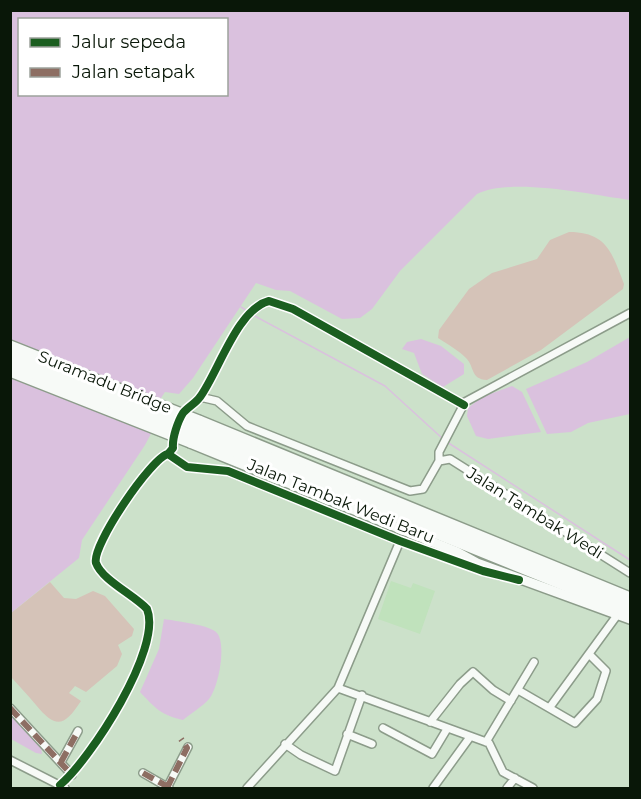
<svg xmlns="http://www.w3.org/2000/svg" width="641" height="799" font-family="Montserrat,sans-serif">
  <rect width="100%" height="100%" fill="#cce1ca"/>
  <path fill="#c0e2bc" d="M391 581 411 588 413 583 435 591 420 634 378 619Z"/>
  <path fill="#d5c3b8" d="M569 232C607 232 612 253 624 284L623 289 541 350 487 380C470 379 475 367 466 358 458 350 447 344 438 338L439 330 469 289 492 273 537 259 550 240Z
    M50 582 64 598 76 599 93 591 105 596 134 629 132 636 118 645 122 654 117 666 86 692 75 686 69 693 81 701C64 727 56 729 36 705 28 695 19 686 11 677V613Z"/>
  <path fill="#dac1de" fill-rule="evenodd" d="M11 11H630V200C591 195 512 177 477 194L400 271 372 309 360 318 342 319 290 291 276 290 256 283 193 378 179 394 165 392 157 404 163 411 145 445 82 540 79 558 11 613ZM20 20H226V94H20Z
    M630 337V414L588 423 571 432 547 434 526 389 587 362Z
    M421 339 441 346 464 364V374L443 387 422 374 414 353 402 349 407 342Z
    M512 386 522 392 541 432 488 439 476 436 467 416 468 408 482 397Z
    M164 619C175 621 211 625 217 633 227 645 218 689 209 699 202 707 191 713 183 720 161 715 155 708 140 692L159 649Z
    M10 712 41 748 42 754 36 753 11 739Z"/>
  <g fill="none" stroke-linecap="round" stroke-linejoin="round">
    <path stroke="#dac1de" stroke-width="1.5" d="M241 307 249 312
      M253 315 385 386 443 439
      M447 442 630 560"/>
    <defs>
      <path id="minor" d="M200 397 217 401 247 426 410 491 423 489 439 461
        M182 417C185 408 195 404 201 396 218 372 238 309 269 301L293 309 464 405
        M173 448 175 433
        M168 454 187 467 228 471 400 541 501 576
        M439 461V452L465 402 630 313
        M439 461 450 459 630 573
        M338 688 489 743 503 772 533 788
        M518 690 575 723 597 699 606 671 589 654
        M550 707 618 614
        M10 708 72 775
        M430 722 460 684 473 672 493 690 511 701
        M383 728 432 754 447 729
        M347 734 372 744
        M486 742 534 662
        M285 744 301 755 335 771 362 695
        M10 760 65 788
        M61 762 78 731
        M143 773 169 788
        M60 785C90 760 163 648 147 609 134 595 102 580 96 563 91 546 152 457 168 454
        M167 788 188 747
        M247 788 338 688 400 541
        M433 788 470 737
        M507 788 515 778"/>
      <path id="major" d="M199 420 630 597
        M190 443 457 552 477 563 630 619"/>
      <path id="highway" d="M196 427 630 603
        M193 435 630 612"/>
    </defs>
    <use href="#minor" stroke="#8c9c8a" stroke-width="10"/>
    <use href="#major" stroke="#8c9c8a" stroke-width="12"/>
    <use href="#highway" stroke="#8c9c8a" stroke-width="14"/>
    <use href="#minor" stroke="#f7faf7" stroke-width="7"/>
    <use href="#major" stroke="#f7faf7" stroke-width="9"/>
    <use href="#highway" stroke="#f7faf7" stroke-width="10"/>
    <defs>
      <path id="major-bridge" d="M10 345 199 420
        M10 372 190 443"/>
      <path id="highway-bridge" d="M10 353 196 427
        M10 364 193 435"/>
    </defs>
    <use href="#major-bridge" stroke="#8c9c8a" stroke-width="12" stroke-linecap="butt"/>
    <use href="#highway-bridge" stroke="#8c9c8a" stroke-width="14" stroke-linecap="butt"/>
    <use href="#major-bridge" stroke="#f7faf7" stroke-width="9"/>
    <use href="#highway-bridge" stroke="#f7faf7" stroke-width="10"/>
    <path stroke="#8d6e63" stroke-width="6" stroke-dasharray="12 6" stroke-linecap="butt" d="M10 708 72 775
      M61 762 78 731
      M143 773 170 788
      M167 788 187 748 181 739"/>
    <defs>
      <path id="cycleway" d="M168 454 173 448C172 438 178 421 183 413 188 407 196 403 200 397 218 373 237 309 269 301L293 309 464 405
        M168 454 187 467 228 471 400 541 483 571 519 580
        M60 785C90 760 163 648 147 609 134 595 102 580 96 563 91 546 152 457 168 454"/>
    </defs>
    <use href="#cycleway" stroke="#fff" stroke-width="11"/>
    <use href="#cycleway" stroke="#1b5e20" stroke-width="8"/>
  </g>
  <g text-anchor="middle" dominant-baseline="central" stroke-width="6" stroke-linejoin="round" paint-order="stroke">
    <g font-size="16" fill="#091708" stroke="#fff">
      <text transform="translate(105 382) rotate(22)">Suramadu Bridge</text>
      <text transform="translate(341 501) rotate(22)">Jalan Tambak Wedi Baru</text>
      <text transform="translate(535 513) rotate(32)">Jalan Tambak Wedi</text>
    </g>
  </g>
  <rect width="641" height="799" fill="none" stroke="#091708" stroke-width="24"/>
  <rect x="18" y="18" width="210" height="78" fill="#ffffff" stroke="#9da29c" stroke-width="1.5"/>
  <rect x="30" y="38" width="30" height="9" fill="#1b5e20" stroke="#9da29c" stroke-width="1.5"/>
  <text x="72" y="48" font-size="18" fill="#091708">Jalur sepeda</text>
  <rect x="30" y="68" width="30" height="9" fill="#8d6e63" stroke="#9da29c" stroke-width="1.5"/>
  <text x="72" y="78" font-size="18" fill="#091708">Jalan setapak</text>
</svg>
